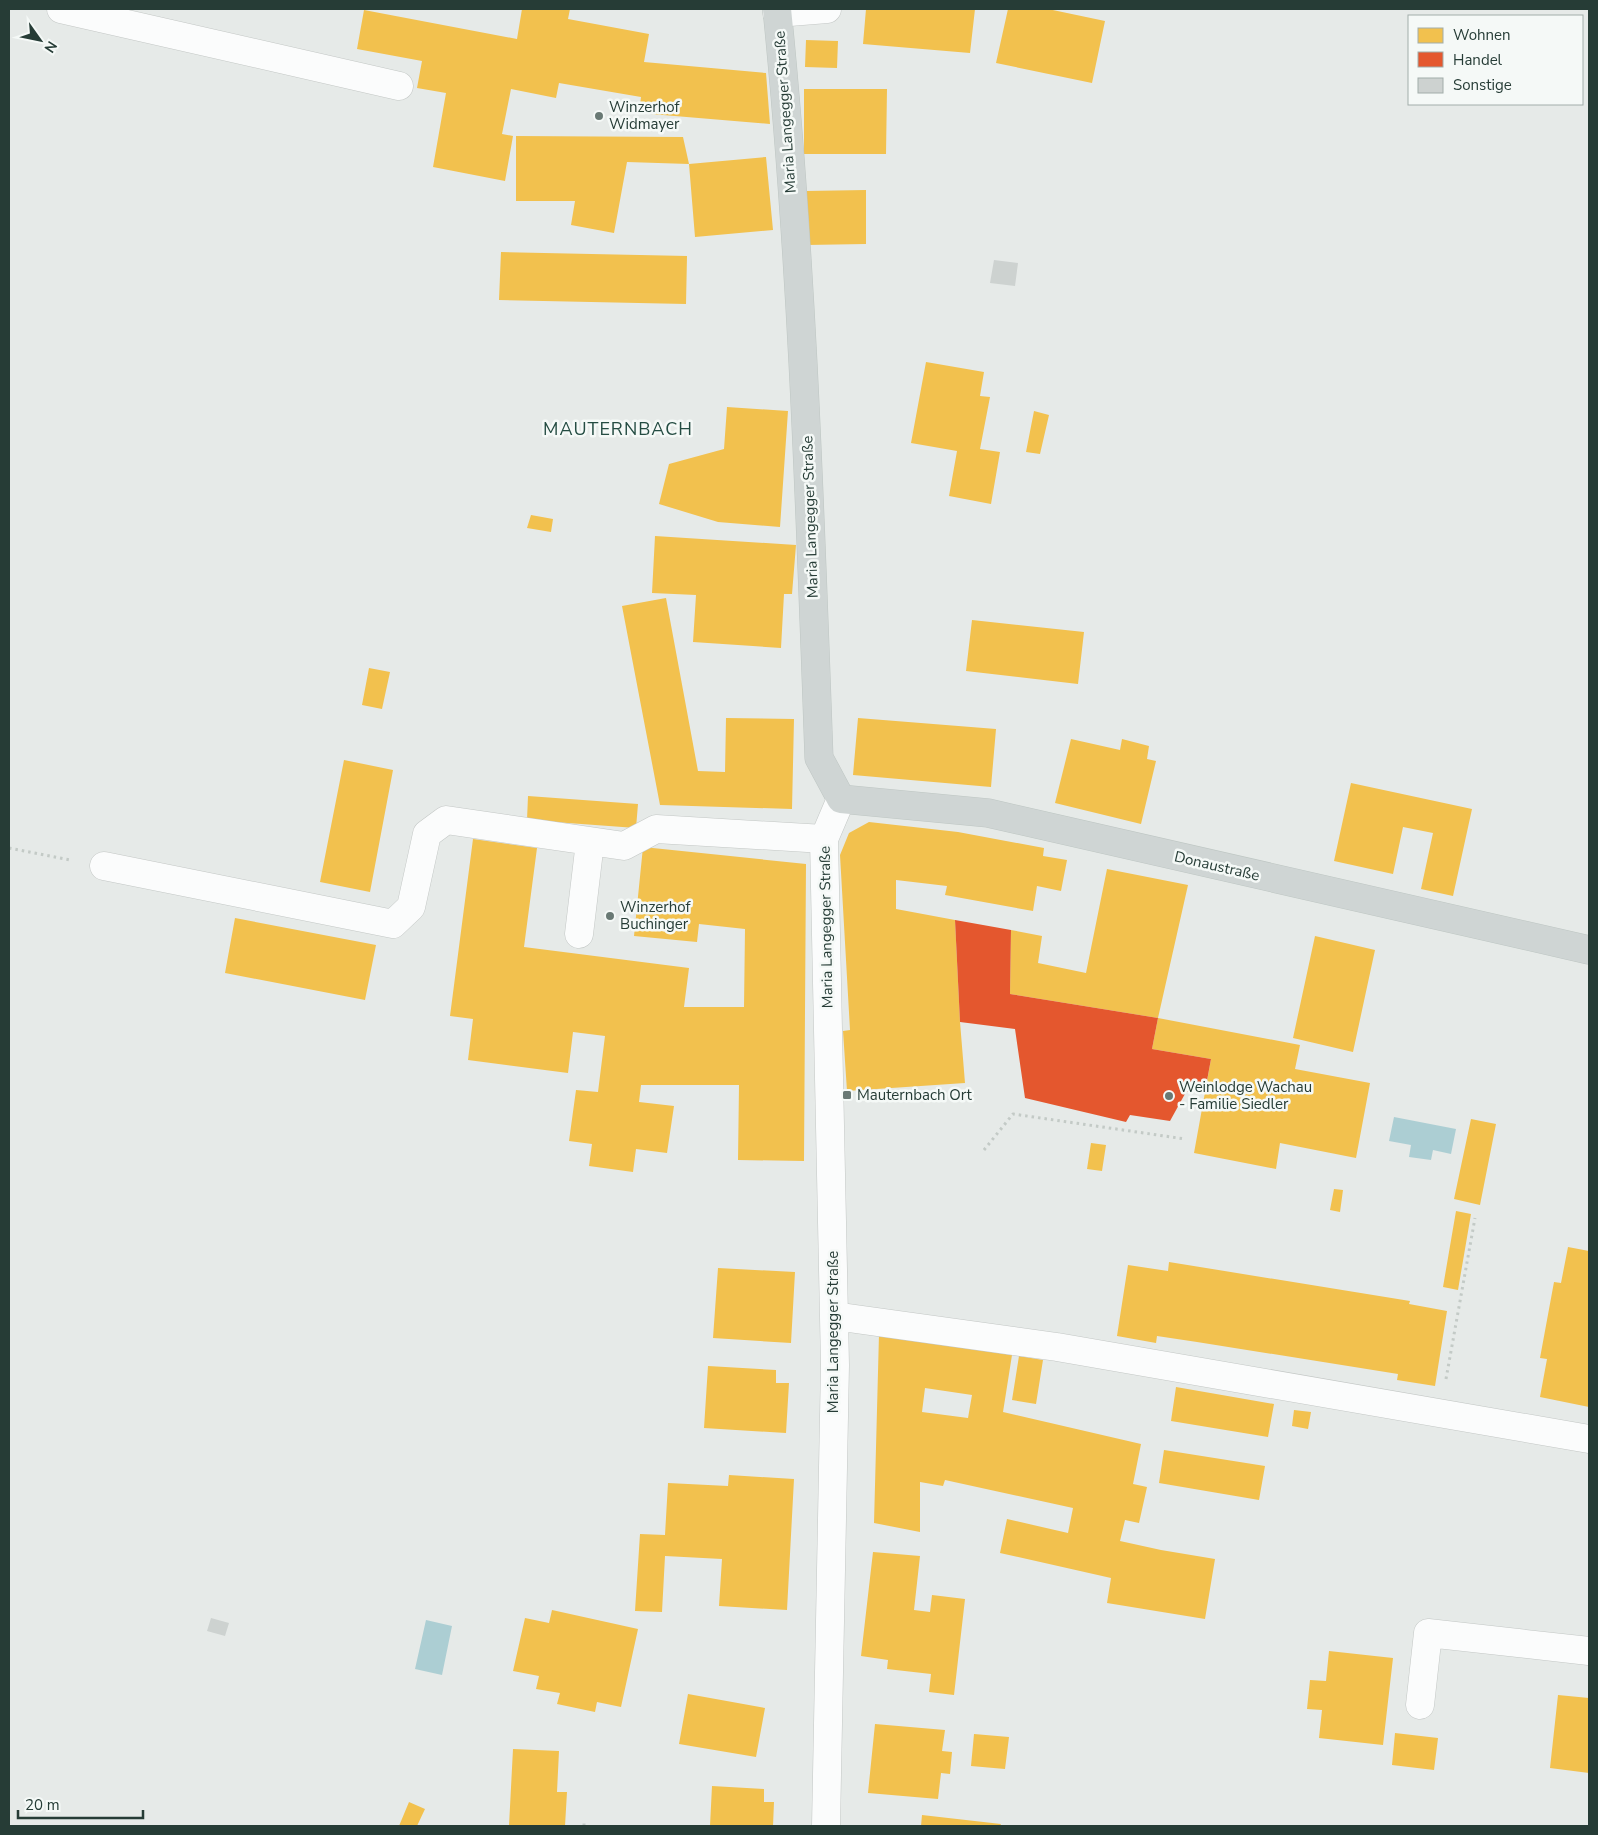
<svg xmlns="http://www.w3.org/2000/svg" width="1598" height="1835" font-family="'Nunito Sans',sans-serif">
  <rect width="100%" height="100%" fill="#e6eae8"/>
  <path fill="#acced3" d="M1394 1117 1456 1129 1451 1154 1433 1150 1431 1160 1409 1157 1411 1145 1389 1141Z
    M426 1620 452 1626 442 1675 415 1669Z"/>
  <path fill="#f2c14e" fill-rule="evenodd" d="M522 9H570L568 19 649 34 644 62 766 73 770 124 639 113 641 97 559 83 556 98 511 89 502 134 513 136 505 181 433 167 446 93 417 88 422 61 357 49 364 10 517 39Z
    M866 9H975L970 53 863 44Z
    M1008 9H1048L1105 21 1092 83 996 63Z
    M806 40 838 41 837 68 805 67Z
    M804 89H887L886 154H804Z
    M516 136 683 137 689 164 766 157 773 230 695 237 689 164 627 162 614 233 571 225 575 201H516Z
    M866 190V244L806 245V191Z
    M501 252 687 256 686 304 499 300Z
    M926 362 984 372 980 396 990 397 980 449 1000 452 991 504 949 496 957 451 911 443Z
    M727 407 788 411 780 527 718 522 659 504 669 464 724 449Z
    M1034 411 1049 415 1040 454 1026 452Z
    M531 515 553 519 551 532 527 528Z
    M655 536 796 545 792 594H784L781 648 693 642 696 595 652 593Z
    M666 598 698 771 725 772 726 718 794 719 792 809 660 805 622 606Z
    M972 620 1084 632 1078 684 966 671Z
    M369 668 390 672 382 709 362 705Z
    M858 718 996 729 991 787 853 775Z
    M1071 739 1120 750 1122 739 1149 746 1147 759 1156 761 1141 824 1055 803Z
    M344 760 393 770 370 892 320 882Z
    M1351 783 1472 809 1453 896 1421 889 1433 833 1403 827 1393 874 1334 861Z
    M528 796 638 804 636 828 527 820Z
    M869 822 958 832 1044 848 1043 856 1067 860 1061 891 1037 886 1033 911 945 895 947 886 896 880V909L955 920 960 1022 965 1083 847 1091 843 1031 850 1030 840 855 849 833Z
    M473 839 537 848 524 947 689 968 684 1007H744L745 929 699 924 697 942 634 936 643 847 806 864 804 1161 738 1160 739 1085H641L639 1102 674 1106 667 1153 636 1149 633 1172 589 1166 592 1144 569 1141 576 1090 598 1092 605 1036 573 1032 568 1073 468 1060 473 1019 450 1016Z
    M1107 869 1188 885 1158 1018 1010 994 1011 930 1042 936 1038 963 1086 973Z
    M235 918 376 945 365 1000 225 973Z
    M1315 936 1375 950 1353 1052 1293 1038Z
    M1158 1018 1300 1045 1295 1069 1370 1083 1356 1158 1280 1143 1276 1169 1194 1153 1211 1059 1152 1049Z
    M1471 1119 1496 1124 1480 1205 1454 1199Z
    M1091 1143 1106 1145 1102 1171 1087 1169Z
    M1334 1189 1343 1190 1340 1212 1330 1210Z
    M1456 1211 1471 1214 1458 1290 1443 1287Z
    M1568 1247 1589 1251V1407L1540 1397 1547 1359 1540 1358 1554 1282 1561 1283Z
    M1169 1262 1410 1301 1409 1304 1447 1311 1435 1386 1397 1380 1398 1374 1197 1342 1157 1336 1156 1343 1117 1336 1128 1265 1168 1271Z
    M718 1268 795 1272 791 1343 713 1338Z
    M879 1334 1012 1355 1003 1412 1141 1444 1133 1484 1147 1487 1139 1523 1125 1520 1120 1541 1161 1550 1215 1559 1205 1619 1107 1603 1111 1578 1000 1553 1007 1519 1068 1533 1073 1508 945 1480 943 1486 920 1482V1532L874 1523ZM925 1388 972 1395 968 1418 922 1412Z
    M1019 1356 1043 1360 1036 1404 1012 1400Z
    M708 1366 776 1370V1383H789L786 1433 704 1428Z
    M1176 1387 1274 1404 1268 1437 1171 1421Z
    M1294 1410 1311 1412 1308 1429 1292 1426Z
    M1164 1450 1265 1466 1259 1500 1159 1483Z
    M729 1475 794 1479 787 1610 719 1606 722 1559 665 1556 662 1612 635 1611 640 1534 665 1535 668 1483 728 1486Z
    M873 1552 920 1556 914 1610 930 1612 932 1595 965 1599 954 1695 929 1692 931 1674 887 1669 888 1660 861 1656Z
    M552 1610 638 1629 621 1707 597 1702 595 1712 557 1704 560 1693 536 1689 539 1676 513 1671 525 1618 549 1623Z
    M1329 1651 1393 1658 1383 1745 1319 1738 1322 1710 1307 1709 1310 1680 1326 1681Z
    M688 1694 765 1708 756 1757 679 1744Z
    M1558 1695 1589 1698V1773L1550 1768Z
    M875 1724 945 1730 942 1751 952 1752 950 1774 941 1773 938 1799 868 1793Z
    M1395 1733 1438 1738 1434 1770 1392 1765Z
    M974 1734 1009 1737 1005 1769 971 1766Z
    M513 1749 559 1751 557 1792H567L565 1826H509Z
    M712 1786 764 1789V1802H774L773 1826H710Z
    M409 1802 425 1809 417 1826H399Z
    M922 1815 1001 1824 1000 1826H921Z"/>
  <path fill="#e4572e" d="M955 920 1011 930 1010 994 1158 1018 1152 1049 1211 1059 1206 1086 1186 1092 1170 1121 1130 1115 1126 1122 1025 1098 1015 1029 960 1022Z"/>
  <path fill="#cdd2d0" d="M994 260 1018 263 1015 286 990 283Z
    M211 1618 229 1623 225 1636 207 1631Z"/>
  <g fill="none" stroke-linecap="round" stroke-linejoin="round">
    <defs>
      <path id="minor" d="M61 9 399 86
        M777 13 827 9
        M104 866 393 924 411 907 427 834 446 820 624 846 656 829 824 839
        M579 934 590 842
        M834 1316 1057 1347 1589 1439
        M1420 1705 1428 1633 1589 1651
        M826 1826 835 1365 824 839 841 799"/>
      <path id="major" d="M777 9C802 258 810 508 819 758L841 799 988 813 1589 950"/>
    </defs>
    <use href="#minor" stroke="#c3c7c5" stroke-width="29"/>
    <use href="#major" stroke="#bec6c3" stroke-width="29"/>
    <path stroke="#c3cac6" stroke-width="3" stroke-dasharray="2.5 4" stroke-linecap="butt" d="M9 848 70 860
      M984 1150 1013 1114 1185 1139
      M1446 1379 1475 1218
      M584 1826V1822"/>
    <use href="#minor" stroke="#fbfcfc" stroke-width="28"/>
    <use href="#major" stroke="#cfd5d4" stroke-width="28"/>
  </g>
  <g fill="#697974" stroke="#f5f9f7" stroke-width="2">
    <circle cx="599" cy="116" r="5"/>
    <circle cx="610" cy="916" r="5"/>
    <rect x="842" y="1090" width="10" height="10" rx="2.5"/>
    <circle cx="1169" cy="1096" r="5"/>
  </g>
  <g text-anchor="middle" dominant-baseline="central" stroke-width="5" stroke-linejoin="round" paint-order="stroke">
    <g font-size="15" fill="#263c36" stroke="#f5f9f7" text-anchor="start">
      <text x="609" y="107">Winzerhof<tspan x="609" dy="17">Widmayer</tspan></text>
      <text x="620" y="907">Winzerhof<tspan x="620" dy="17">Buchinger</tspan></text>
      <text x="1179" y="1087">Weinlodge Wachau<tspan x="1179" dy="17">- Familie Siedler</tspan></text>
      <text x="857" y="1095">Mauternbach Ort</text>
    </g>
    <g font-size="15" fill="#263c36" stroke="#f5f9f7">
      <text transform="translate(785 112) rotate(-94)">Maria Langegger Straße</text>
      <text transform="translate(810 517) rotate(-92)">Maria Langegger Straße</text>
      <text transform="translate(1217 866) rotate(13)">Donaustraße</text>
      <text transform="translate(826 927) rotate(-91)">Maria Langegger Straße</text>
      <text transform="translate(833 1332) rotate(-90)">Maria Langegger Straße</text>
    </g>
    <g font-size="18" letter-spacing="1" fill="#244c42" stroke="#f5f9f7">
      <text x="618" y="429">MAUTERNBACH</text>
    </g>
  </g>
  <rect width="1598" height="1835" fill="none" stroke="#263c36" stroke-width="20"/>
  <rect x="1408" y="15" width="175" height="90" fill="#f5f9f7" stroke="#a2adaa"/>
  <rect x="1418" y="28" width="25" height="15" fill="#f2c14e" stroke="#a2adaa"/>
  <text x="1453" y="40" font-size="15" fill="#263c36">Wohnen</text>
  <rect x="1418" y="52" width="25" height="15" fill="#e4572e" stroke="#a2adaa"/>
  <text x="1453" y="65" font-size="15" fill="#263c36">Handel</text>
  <rect x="1418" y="78" width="25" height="15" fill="#cdd2d0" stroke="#a2adaa"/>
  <text x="1453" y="90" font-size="15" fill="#263c36">Sonstige</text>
  <g transform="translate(40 40) rotate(123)" stroke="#f5f9f7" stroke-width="4" paint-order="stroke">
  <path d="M0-4L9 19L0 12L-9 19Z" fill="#263c36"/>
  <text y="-8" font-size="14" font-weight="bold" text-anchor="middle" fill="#263c36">N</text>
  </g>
  <path d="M18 1810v8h125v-8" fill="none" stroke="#263c36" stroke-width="2.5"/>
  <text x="25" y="1810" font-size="15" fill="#263c36" stroke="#f5f9f7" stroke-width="4" paint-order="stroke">20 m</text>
</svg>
